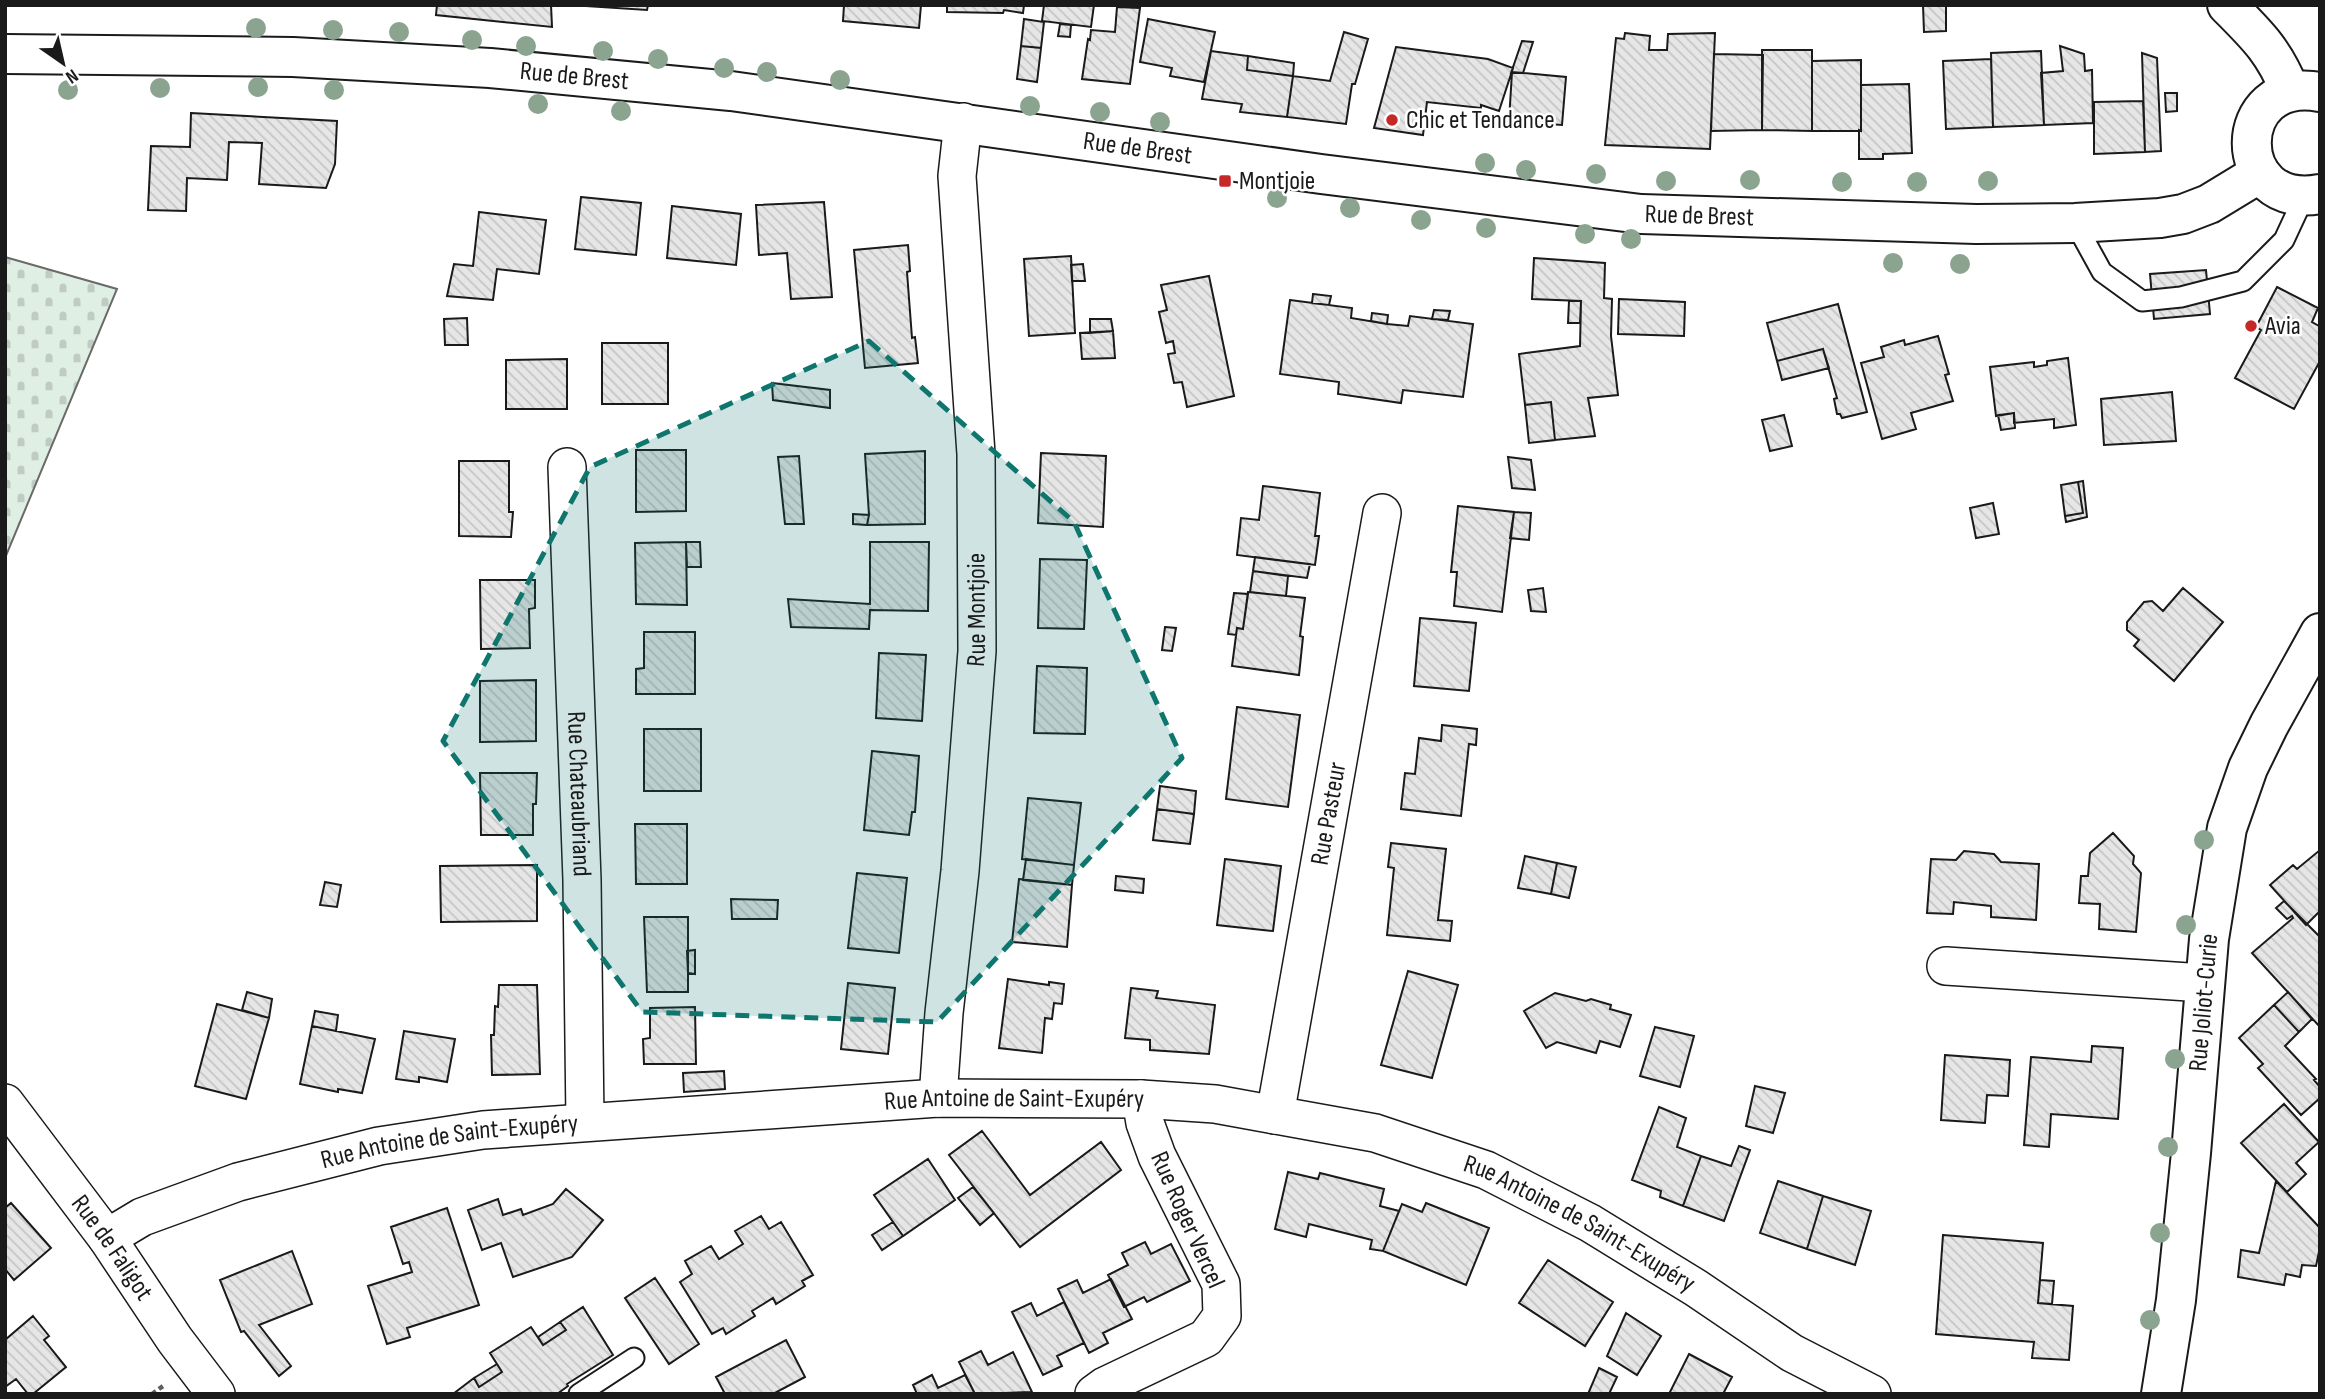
<svg xmlns="http://www.w3.org/2000/svg" width="2325" height="1399" font-family="'Sofia Sans Condensed',sans-serif">
  <defs>
    <pattern id="cemetery-stones" width="16" height="16" patternUnits="userSpaceOnUse" patternTransform="scale(1.75)"><rect width="16" height="16" fill="#e0efe3"/><path d="M2 7V4a2 2 0 0 1 4 0v3zM10 15v-3a2 2 0 0 1 4 0v3z" fill="#c0ccc2"/></pattern>
    <pattern id="building-back-hatch" width="6" height="6" patternUnits="userSpaceOnUse" patternTransform="scale(1.75)"><rect width="6" height="6" fill="#e6e6e6"/><path d="M-1 5l2 2M0 0l6 6M5-1l2 2" fill="none" stroke="#c5c5c5"/></pattern>
  </defs>
  <rect width="100%" height="100%" fill="#fff"/>
  <path fill="url(#cemetery-stones)" stroke="#6a6a6a" stroke-width="2" d="M5 257 117 289 5 558Z"/>
  <path fill="url(#building-back-hatch)" stroke="#1a1a1a" stroke-width="2" d="M437 5H551L552 27 436 15Z
    M570 5H648L647 10Z
    M844 5H921L919 28 843 21Z
    M947 5H1024L1023 13 1004 10 1003 13 947 12Z
    M1044 5H1094L1091 27 1042 21Z
    M1923 5H1946V31L1924 32Z
    M1117 7 1140 8 1130 84 1082 79 1088 39 1090 40 1091 30 1115 32Z
    M1024 19 1044 22 1041 48 1021 46Z
    M1148 19 1215 32 1204 82 1170 76 1172 68 1140 62Z
    M1060 24 1071 25 1070 37 1058 36Z
    M1344 32 1368 39 1355 84H1352L1346 124 1287 117 1293 76 1330 81Z
    M1625 33 1650 36 1649 50H1667L1668 34 1715 33 1710 149 1605 145 1616 38 1624 39Z
    M1522 41 1533 42 1523 73H1511Z
    M1021 46 1041 48 1037 82 1017 79Z
    M2060 46 2084 54 2085 71 2092 70 2093 123 2044 125 2041 73 2063 71Z
    M1396 47 1488 59 1513 68 1499 111 1481 105V108L1427 102 1423 135 1374 128Z
    M1762 50H1812V131L1762 130Z
    M1211 51 1248 56 1247 70 1293 76 1287 117 1240 112 1242 104 1202 99Z
    M2041 51 2044 125 1993 127 1991 53Z
    M2142 53 2157 58 2161 151 2145 152Z
    M1714 54 1763 55 1762 130 1711 131Z
    M1248 56 1294 63 1293 76 1247 70Z
    M1991 59 1993 127 1946 129 1943 61Z
    M1861 60V131H1812V61Z
    M1512 72 1566 77 1562 125 1509 121Z
    M1909 84 1912 153 1883 154V159H1859V130L1861 131V85Z
    M2165 93H2177V111L2166 112Z
    M2143 101 2145 152 2094 154V102Z
    M191 113 337 121 335 164 326 188 259 184 262 143 229 142 227 180 187 178 186 211 148 210 151 146 190 147Z
    M581 197 641 203 636 255 575 249Z
    M824 202 832 297 791 299 787 253 759 255 756 205Z
    M672 206 741 214 736 265 667 258Z
    M479 212 546 220 539 274 497 269 493 300 447 296 454 264 473 266Z
    M908 245 910 271 907 272 912 338 915 337 918 363 865 368 854 250Z
    M1071 256 1075 333 1029 336 1024 259Z
    M1534 258 1605 263 1604 298 1612 299 1611 336 1618 395 1588 398 1595 436 1555 440 1551 402 1525 405 1519 354 1580 346 1581 301 1532 299Z
    M1083 264 1085 281H1072L1071 265Z
    M2206 270 2210 314 2154 319 2150 274Z
    M1209 276 1234 396 1187 407 1182 382 1174 383 1168 354 1175 353 1173 341 1166 343 1159 312 1167 310 1161 285Z
    M2277 287 2318 308 2312 322 2319 326 2320 361 2294 409 2235 378 2261 330 2256 327Z
    M1313 294 1331 296 1329 305 1312 303Z
    M1619 299 1685 302 1684 336 1618 334Z
    M1290 300 1352 308 1351 318 1387 324 1408 326 1410 316 1473 324 1463 397 1403 390 1401 403 1338 394 1339 382 1280 374Z
    M1569 301H1581L1580 323H1568Z
    M1838 304 1867 412 1842 418 1840 414H1837L1834 399 1837 398 1823 349 1777 361 1767 323Z
    M1434 310 1450 311 1448 320 1432 319Z
    M1372 313 1388 315 1387 324 1371 321Z
    M467 318 468 345H445L444 319Z
    M1090 319H1111L1113 331 1090 333Z
    M1113 331 1115 358 1082 359 1080 333Z
    M1938 336 1949 374 1945 375 1953 401 1911 413 1916 429 1882 439 1861 363 1884 357 1881 347 1904 340 1905 345Z
    M602 343H668V404H602Z
    M1823 349 1829 368 1782 380 1777 361Z
    M2068 358 2076 425 2054 428V419L2014 423V413L1996 416 1990 367 2034 362V367L2047 365V361Z
    M567 359V409H506V360Z
    M772 383 830 390V408L773 400Z
    M2172 392 2176 441 2104 445 2101 399Z
    M1551 402 1555 440 1529 443 1525 405Z
    M2014 413 2015 428 2001 430 1998 415Z
    M1784 415 1792 446 1770 451 1762 420Z
    M636 450H686V511L636 512Z
    M925 451V524L867 525 869 515 865 454Z
    M1041 453 1106 456 1103 527 1038 523Z
    M799 456 804 524H785L778 457Z
    M1508 457 1531 460 1535 490 1512 488Z
    M459 461H509V512H513L511 537 459 536Z
    M2083 481 2087 517 2066 522 2065 516 2083 513 2078 482Z
    M2078 482 2083 513 2065 516 2061 485Z
    M1263 486 1320 493 1315 536H1319L1315 565 1237 555 1241 518 1259 520Z
    M1993 503 1999 534 1976 538 1970 508Z
    M1458 506 1514 512 1502 612 1454 606 1457 572H1451Z
    M1514 512 1531 513 1529 540 1510 538Z
    M853 514 869 515 867 525 853 524Z
    M686 542H700L701 567H687Z
    M686 542 687 605 636 604 635 543Z
    M870 542H929L928 611 870 610 869 629 791 627 788 599 870 604Z
    M1255 557 1310 564 1307 578 1253 571Z
    M1040 559 1087 560 1084 629 1038 628Z
    M1253 571 1288 576 1286 596 1250 592Z
    M480 580H535V608L529 609 530 648 481 649Z
    M1543 588 1546 612 1531 611 1528 590Z
    M2183 588 2223 622 2174 681 2134 646 2139 640 2127 630V622L2144 602 2152 601 2163 611Z
    M1248 592 1305 598 1300 636 1303 637 1299 675 1232 666 1237 628 1243 629Z
    M1234 593 1248 594 1243 629 1237 628 1236 635 1228 634Z
    M1420 618 1476 623 1469 691 1414 686Z
    M1165 627 1176 628 1172 651 1162 650Z
    M644 632H695V694H636V669L644 668Z
    M879 653 926 655 922 721 876 718Z
    M1037 666 1087 668 1085 734 1034 733Z
    M536 680V741L480 742V681Z
    M1237 707 1300 715 1288 807 1226 799Z
    M1442 725 1477 729 1476 745 1469 744 1461 816 1401 809 1405 773 1415 774 1419 738 1441 741Z
    M644 729H701V791H644Z
    M872 751 919 756 915 812H912L909 835 864 830Z
    M480 773H537L536 804H533V835H481Z
    M1160 786 1196 791 1194 814 1157 809Z
    M1028 798 1081 803 1074 865 1022 859Z
    M1157 809 1194 814 1190 844 1153 840Z
    M635 824H687V884H636Z
    M2113 833 2134 856 2133 864 2141 873 2136 932 2099 929 2100 904 2079 903 2081 876H2088L2090 853Z
    M1391 843 1446 849 1438 920 1452 921 1450 941 1387 935 1394 868 1388 867Z
    M2320 850V911L2306 925 2270 885 2293 865 2297 869Z
    M1964 851 1994 854 2001 862 2039 864 2036 920 1991 917V906L1954 902 1953 914 1927 913 1931 859 1956 860Z
    M1525 856 1557 863 1551 894 1518 888Z
    M1026 859 1074 865 1072 885 1023 880Z
    M1225 859 1281 866 1273 931 1217 925Z
    M1557 863 1576 867 1569 898 1551 894Z
    M537 865V921L441 922 440 866Z
    M857 873 907 878 899 953 848 948Z
    M1116 876 1144 879 1143 893 1115 890Z
    M1019 879 1072 885 1067 947 1012 942Z
    M325 882 341 885 337 907 320 905Z
    M731 899 778 900 777 919H732Z
    M2284 901 2320 937V1027L2252 953 2293 918 2292 916 2287 919 2276 908Z
    M644 917H688V992H647Z
    M695 950V974L688 973 687 951Z
    M1408 971 1458 985 1432 1078 1381 1065Z
    M1008 979 1049 985V982L1064 984 1062 1004 1054 1003 1052 1019 1045 1018 1042 1053 999 1048Z
    M848 983 895 988 888 1054 841 1049Z
    M499 985H537L540 1074 492 1075 491 1035H494L495 1006 498 1007Z
    M1131 988 1158 991 1156 998 1215 1005 1209 1054 1150 1050V1040L1125 1038Z
    M247 992 272 999 269 1018 242 1010Z
    M2288 992 2312 1019 2299 1032 2274 1005Z
    M1555 993 1586 1001 1591 999 1611 1005 1610 1009 1631 1015 1620 1047 1600 1041 1596 1053 1557 1042 1546 1048 1524 1011Z
    M217 1004 269 1018 246 1099 195 1086Z
    M2274 1005 2299 1032 2285 1046 2316 1079 2314 1080 2320 1087V1098L2301 1115 2258 1068 2263 1064 2239 1038Z
    M695 1007 696 1064H644L643 1039 650 1038V1008Z
    M315 1011 338 1015 336 1031 312 1026Z
    M312 1026 375 1039 362 1093 338 1089V1092L300 1084Z
    M1655 1027 1694 1036 1680 1087 1640 1076Z
    M404 1031 455 1039 447 1082 419 1077V1082L396 1079Z
    M2092 1046 2123 1048 2118 1119 2051 1114 2049 1147 2024 1145 2031 1057 2091 1062Z
    M1945 1055 2010 1060 2008 1096 1987 1095 1985 1123 1941 1120Z
    M724 1071 725 1089 684 1092 683 1073Z
    M1755 1086 1785 1093 1773 1133 1746 1126Z
    M2284 1104 2319 1142 2296 1163 2306 1174 2287 1192 2241 1143Z
    M1659 1107 1686 1118 1677 1147 1701 1156 1683 1206 1660 1197 1661 1191 1632 1180Z
    M982 1131 1030 1195 1101 1142 1121 1170 1020 1247 949 1155Z
    M1739 1146 1750 1150 1724 1221 1683 1206 1701 1156 1731 1166Z
    M928 1159 955 1200 903 1236 874 1195Z
    M1288 1172 1318 1179 1320 1173 1384 1189 1380 1206 1399 1211 1383 1251 1370 1249 1372 1240 1309 1224 1306 1237 1275 1229Z
    M1778 1181 1823 1196 1807 1249 1760 1233Z
    M2276 1181 2320 1228V1247L2316 1266 2302 1265 2300 1277 2286 1274 2284 1285 2238 1277 2241 1250 2259 1253Z
    M973 1187 994 1213 980 1225 958 1198Z
    M566 1189 603 1220 572 1257 513 1277 501 1243 482 1250 468 1210 498 1199 503 1215 521 1209 523 1215 553 1204Z
    M1823 1196 1871 1211 1855 1265 1807 1249Z
    M11 1203 51 1248 14 1280 5 1269V1208Z
    M1426 1203 1489 1228 1466 1285 1383 1251 1402 1204 1422 1212Z
    M447 1208 479 1305 407 1328 410 1337 387 1344 368 1286 412 1272 409 1262 403 1264 391 1227Z
    M761 1216 769 1229 781 1222 813 1275 802 1281 805 1286 776 1304 773 1298 752 1311 755 1316 726 1334 723 1328 712 1334 680 1282 692 1274 685 1261 711 1246 719 1259 743 1244 735 1231Z
    M893 1222 903 1236 882 1250 872 1235Z
    M1943 1235 2043 1243 2038 1303 2073 1306 2069 1360 2032 1358 2034 1342 1936 1334Z
    M1145 1242 1151 1254 1171 1244 1190 1281 1147 1302 1144 1297 1124 1307 1108 1275 1128 1265 1122 1253Z
    M292 1251 312 1304 259 1325 291 1366 279 1376 244 1331 241 1332 220 1280Z
    M1548 1260 1613 1302 1585 1346 1519 1303Z
    M655 1278 699 1344 669 1364 625 1298Z
    M1111 1279 1132 1319 1103 1333 1108 1343 1089 1353 1058 1289 1077 1280 1083 1293Z
    M2040 1280 2054 1281 2052 1304 2038 1303Z
    M1064 1302 1084 1343 1057 1356 1062 1366 1043 1375 1012 1312 1031 1303 1037 1316Z
    M583 1307 613 1355 567 1384 568 1386 557 1394H453L474 1378 479 1387 502 1372 490 1353 531 1327 543 1345 566 1330 560 1322Z
    M1626 1313 1661 1336 1637 1375 1607 1356Z
    M33 1316 49 1336 44 1340 66 1367 33 1394H28L16 1379 5 1387V1340Z
    M560 1322 566 1330 543 1345 538 1337Z
    M786 1340 805 1377 773 1394H725L716 1377Z
    M981 1351 988 1365 1013 1352 1032 1392 975 1394 959 1362Z
    M1689 1354 1732 1377 1723 1394H1669Z
    M497 1364 502 1372 479 1387 474 1378Z
    M1599 1368 1617 1377 1609 1394H1588Z
    M932 1375 938 1388 965 1375 975 1394H917L913 1385Z"/>
  <g fill="none" stroke-linecap="round" stroke-linejoin="round">
    <defs>
      <path id="service" d="M2075 223 2102 272 2142 301 2181 297 2243 281 2284 240 2304 197
        M579 1394 634 1358"/>
      <g id="minor">
        <path id="s1" d="M567 467 582 880 585 1122"/>
        <path d="M1946 966 2204 983"/>
        <path id="s2" d="M938 1098 944 1013 960 871 977 651 976 454 957 176 963 122"/>
        <path id="s3" d="M5 1103 107 1238 175 1340 216 1394"/>
        <path id="s4" d="M1275 1115 1382 513"/>
        <path id="s5" d="M107 1238 142 1217 238 1182 379 1146 483 1130 938 1098 1141 1099 1215 1104 1375 1133 1486 1170 1590 1223 1696 1288 1792 1353 1872 1394"/>
        <path d="M1094 1394 1105 1386 1206 1338 1222 1316 1221 1284 1157 1156 1145 1123 1141 1099"/>
      </g>
      <g id="tertiary">
        <path d="M2227 5C2257 35 2274 51 2290 91"/>
        <path id="s6" d="M2161 1394 2176 1300 2191 1153 2209 939 2227 828 2248 768 2269 725 2320 633"/>
      </g>
      <g id="secondary">
        <path id="s7" d="M5 54 293 57 490 68 731 91 1321 174 1641 214 1976 224 2075 223 2160 218 2183 214 2209 204 2260 173"/>
        <path d="M2320 92C2229 75 2229 211 2320 194"/>
      </g>
    </defs>
    <use href="#service" stroke="#1a1a1a" stroke-width="23"/>
    <use href="#minor" stroke="#1a1a1a" stroke-width="40"/>
    <use href="#tertiary" stroke="#1a1a1a" stroke-width="42"/>
    <use href="#secondary" stroke="#1a1a1a" stroke-width="42"/>
    <path stroke="#5f5f5f" stroke-width="4.5" stroke-dasharray="5 3.5" stroke-linecap="butt" d="M152 1394 163 1386"/>
    <use href="#service" stroke="#fff" stroke-width="19"/>
    <use href="#minor" stroke="#fff" stroke-width="37"/>
    <use href="#tertiary" stroke="#fff" stroke-width="38"/>
    <use href="#secondary" stroke="#fff" stroke-width="38"/>
  </g>
  <g fill="#8aa48f">
    <circle cx="256" cy="28" r="10"/>
    <circle cx="333" cy="30" r="10"/>
    <circle cx="399" cy="32" r="10"/>
    <circle cx="472" cy="40" r="10"/>
    <circle cx="526" cy="46" r="10"/>
    <circle cx="603" cy="51" r="10"/>
    <circle cx="658" cy="59" r="10"/>
    <circle cx="724" cy="68" r="10"/>
    <circle cx="767" cy="72" r="10"/>
    <circle cx="840" cy="80" r="10"/>
    <circle cx="258" cy="87" r="10"/>
    <circle cx="160" cy="88" r="10"/>
    <circle cx="68" cy="90" r="10"/>
    <circle cx="334" cy="90" r="10"/>
    <circle cx="538" cy="104" r="10"/>
    <circle cx="1030" cy="106" r="10"/>
    <circle cx="621" cy="111" r="10"/>
    <circle cx="1100" cy="112" r="10"/>
    <circle cx="1160" cy="122" r="10"/>
    <circle cx="1485" cy="163" r="10"/>
    <circle cx="1526" cy="170" r="10"/>
    <circle cx="1596" cy="174" r="10"/>
    <circle cx="1750" cy="180" r="10"/>
    <circle cx="1666" cy="181" r="10"/>
    <circle cx="1988" cy="181" r="10"/>
    <circle cx="1842" cy="182" r="10"/>
    <circle cx="1917" cy="182" r="10"/>
    <circle cx="1277" cy="198" r="10"/>
    <circle cx="1350" cy="208" r="10"/>
    <circle cx="1421" cy="220" r="10"/>
    <circle cx="1486" cy="228" r="10"/>
    <circle cx="1585" cy="234" r="10"/>
    <circle cx="1631" cy="239" r="10"/>
    <circle cx="1893" cy="263" r="10"/>
    <circle cx="1960" cy="264" r="10"/>
    <circle cx="2204" cy="840" r="10"/>
    <circle cx="2186" cy="925" r="10"/>
    <circle cx="2175" cy="1059" r="10"/>
    <circle cx="2168" cy="1147" r="10"/>
    <circle cx="2160" cy="1233" r="10"/>
    <circle cx="2150" cy="1320" r="10"/>
  </g>
  <path fill="#0f766e" fill-opacity="0.2" stroke="#0f766e" stroke-width="5" stroke-dasharray="14 9" stroke-linejoin="round" d="M869 341 1074 522 1182 758 937 1022 642 1012 443 741 590 467Z"/>
  <g fill="#c62828" stroke="#fff" stroke-width="2.5">
    <circle cx="1392" cy="120" r="7"/>
    <rect x="1218" y="174" width="14" height="14" rx="3.5"/>
    <circle cx="2251" cy="326" r="7"/>
  </g>
  <g text-anchor="middle" dominant-baseline="central" stroke-width="5" stroke-linejoin="round" paint-order="stroke">
    <g font-size="26" fill="#1a1a1a" stroke="#fff">
      <text stroke="none"><textPath href="#s7" startOffset="570">Rue de Brest</textPath></text>
      <text stroke="none"><textPath href="#s7" startOffset="1138">Rue de Brest</textPath></text>
      <text stroke="none"><textPath href="#s7" startOffset="1704">Rue de Brest</textPath></text>
      <text stroke="none"><textPath href="#s2" startOffset="490">Rue Montjoie</textPath></text>
      <text stroke="none"><textPath href="#s1" startOffset="327">Rue Chateaubriand</textPath></text>
      <text stroke="none"><textPath href="#s4" startOffset="306">Rue Pasteur</textPath></text>
      <text stroke="none"><textPath href="#s6" startOffset="394">Rue Joliot-Curie</textPath></text>
      <text stroke="none"><textPath href="#s5" startOffset="926">Rue Antoine de Saint-Exupéry</textPath></text>
      <text stroke="none"><textPath href="#s5" startOffset="359">Rue Antoine de Saint-Exupéry</textPath></text>
      <text transform="translate(1187 1220) rotate(66)">Rue Roger Vercel</text>
      <text stroke="none"><textPath href="#s5" startOffset="1514">Rue Antoine de Saint-Exupéry</textPath></text>
      <text stroke="none"><textPath href="#s3" startOffset="180">Rue de Faligot</textPath></text>
    </g>
    <g font-size="26" fill="#1a1a1a" stroke="#fff" text-anchor="start">
      <text x="1406" y="120">Chic et Tendance</text>
      <text x="1239" y="181">Montjoie</text>
      <text x="2265" y="326">Avia</text>
    </g>
  </g>
  <rect width="2325" height="1399" fill="none" stroke="#1a1a1a" stroke-width="14"/>
  <g transform="translate(63 63) rotate(146)" stroke="#ffffff" stroke-width="5" paint-order="stroke">
  <path d="M0-5L12 26L0 18L-12 26Z" fill="#1a1a1a"/>
  <text y="-10" font-size="19" font-weight="bold" text-anchor="middle" fill="#1a1a1a">N</text>
  </g>
</svg>
